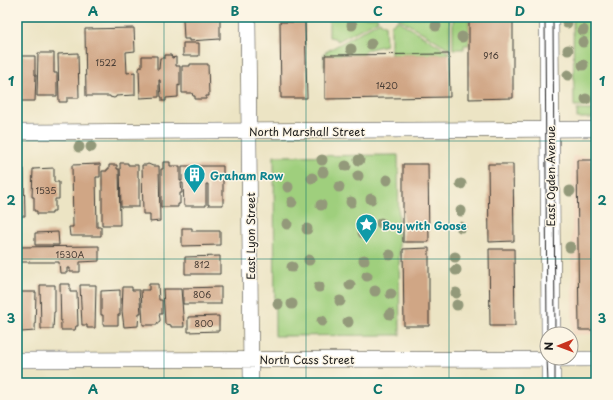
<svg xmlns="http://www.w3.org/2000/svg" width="613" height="400" font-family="'Playpen Sans',sans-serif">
  <rect width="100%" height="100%" fill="#fcf5e5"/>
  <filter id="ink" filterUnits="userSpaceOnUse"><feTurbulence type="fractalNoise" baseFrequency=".025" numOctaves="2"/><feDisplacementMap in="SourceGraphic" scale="8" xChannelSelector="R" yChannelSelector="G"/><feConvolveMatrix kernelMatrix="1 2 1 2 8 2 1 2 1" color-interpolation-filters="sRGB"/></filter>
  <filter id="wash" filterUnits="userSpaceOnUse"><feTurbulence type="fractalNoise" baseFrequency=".012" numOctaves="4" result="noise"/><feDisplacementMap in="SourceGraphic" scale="16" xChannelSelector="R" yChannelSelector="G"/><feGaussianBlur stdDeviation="0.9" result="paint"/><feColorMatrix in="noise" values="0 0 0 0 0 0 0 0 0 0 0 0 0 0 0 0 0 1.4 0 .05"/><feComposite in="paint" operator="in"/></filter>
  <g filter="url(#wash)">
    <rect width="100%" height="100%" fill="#ece4c4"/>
    <path fill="#f1d5bd" d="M572 156H596V334L572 335Z"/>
    <path fill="#9fcf7d" stroke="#5e764c" d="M329 17H377L378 20 338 41 334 38 329 37Z
      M398 17 450 18V49L398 18Z
      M573 17H596V106H574Z
      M453 19H469V45H464V49H453Z
      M397 20 449 52V54L391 55V25Z
      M380 21 382 24 385 25 386 45 366 50 363 55H325L324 67V53Z
      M577 110H596V118H577Z
      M398 155 400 335 275 336 274 156Z"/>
    <g id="blocks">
      <path fill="#d0a685" d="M469 17H513V98L469 99Z
        M220 18V39L189 41V39H184L183 19Z
        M280 22H305L307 98H281Z
        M134 28 135 51 126 52 127 73 135 72V95L116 96V97L114 98 110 97V96H86L85 29Z
        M183 43H199V56H183Z
        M38 53H54V73H57V96H37Z
        M78 53 79 98H67V102H59L58 54Z
        M449 54 450 97 325 99V55Z
        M165 55H171L172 58 176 57V66H180V86L178 85V97L166 98V101H162V97H161L160 80H159V97L140 98 139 69 140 67H142V56H157V69H159L160 58H165Z
        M17 56H35V75H36L35 101H17Z
        M190 64H208L209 96H206V99H195V96H193L192 93H182V66H190Z
        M577 160H596V330H579Z
        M163 162H170V166H180V181H182V166H223V205H208V184H206V206H184L183 183H181L182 193H180V204H178V207H161V169H163Z
        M120 163H128V165H138V178H139V207H121Z
        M100 164V177H96L97 227H101V236H70L69 227H73L72 165Z
        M148 164 153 166H159L160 221 150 222V214H143L142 165H146Z
        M403 164H428L429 242H403Z
        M488 164H513L514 241 489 242Z
        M109 165H117V169H119L120 225H102V171H107V169H109Z
        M54 168V182H59V199H55V211H52V214H37V211H34V197H32L33 169Z
        M17 169H24L25 216H17Z
        M182 228H192V231H220V245L182 246Z
        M58 232 59 245H35V233Z
        M99 246V261L80 262V272H70V268H67V273H60L59 262H18V247Z
        M429 248V326H404L403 249Z
        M489 249H514L515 326H490Z
        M220 256V274H185V257Z
        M60 284H70V292H77L78 326H76L75 330H61Z
        M149 284H158L159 300H162V314H159L160 319V321L157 323V325H143L141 290H149Z
        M40 285H55V312H54L53 329H41Z
        M80 285H96L95 328H87V325H82Z
        M123 287H132V290H139L141 313H139L138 326 124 327 122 311Z
        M221 287V304H183V288Z
        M163 289H181L184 327H171V325L165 324Z
        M120 290V315H118V325H103V315H101V291Z
        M19 292H36L35 331 21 332V328H20Z
        M219 316V331L188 332V317Z"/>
    </g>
  </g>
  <g filter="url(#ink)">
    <use href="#blocks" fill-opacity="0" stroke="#3b3a35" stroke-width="1"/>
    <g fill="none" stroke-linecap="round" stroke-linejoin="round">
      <defs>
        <path id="minor" d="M248 17 251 383
          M17 132 596 129
          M17 360 596 359"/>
        <path id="tertiary" d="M549 17 551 334
          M551 358V383"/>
      </defs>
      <use href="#minor" stroke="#3b3a35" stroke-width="16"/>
      <use href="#tertiary" stroke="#3b3a35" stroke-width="20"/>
      <use href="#minor" stroke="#fff" stroke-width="15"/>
      <use href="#tertiary" stroke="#fff" stroke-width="19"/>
      <path stroke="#1c1c1c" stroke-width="1" d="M545 17 547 334
        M553 17 555 334
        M547 358 548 383
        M555 358V383"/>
    </g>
    <g fill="#93997a">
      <circle cx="567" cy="23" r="5.5"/>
      <circle cx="352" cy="25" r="5.5"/>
      <circle cx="436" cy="26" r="5.5"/>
      <circle cx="583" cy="30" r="5.5"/>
      <circle cx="462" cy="37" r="5.5"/>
      <circle cx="583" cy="42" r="5.5"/>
      <circle cx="371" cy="44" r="5.5"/>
      <circle cx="351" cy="49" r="5.5"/>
      <circle cx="568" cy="50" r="5.5"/>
      <circle cx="583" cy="65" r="5.5"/>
      <circle cx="568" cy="75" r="5.5"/>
      <circle cx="586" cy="99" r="5.5"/>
      <circle cx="79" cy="147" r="5.5"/>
      <circle cx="91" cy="147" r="5.5"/>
      <circle cx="322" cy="160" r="5.5"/>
      <circle cx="359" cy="160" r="5.5"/>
      <circle cx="346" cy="166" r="5.5"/>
      <circle cx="323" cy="172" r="5.5"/>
      <circle cx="358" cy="176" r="5.5"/>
      <circle cx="312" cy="178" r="5.5"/>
      <circle cx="387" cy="180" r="5.5"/>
      <circle cx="461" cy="184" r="5.5"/>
      <circle cx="288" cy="187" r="5.5"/>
      <circle cx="339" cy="187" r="5.5"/>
      <circle cx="570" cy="191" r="5.5"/>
      <circle cx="371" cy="199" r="5.5"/>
      <circle cx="292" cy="202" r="5.5"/>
      <circle cx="351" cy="202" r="5.5"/>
      <circle cx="321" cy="205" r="5.5"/>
      <circle cx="461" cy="211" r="5.5"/>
      <circle cx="364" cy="219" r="5.5"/>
      <circle cx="381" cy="223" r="5.5"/>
      <circle cx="287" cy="224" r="5.5"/>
      <circle cx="461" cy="227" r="5.5"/>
      <circle cx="307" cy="229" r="5.5"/>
      <circle cx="363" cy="233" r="5.5"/>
      <circle cx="570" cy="247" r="5.5"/>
      <circle cx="390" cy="255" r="5.5"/>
      <circle cx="455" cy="257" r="5.5"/>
      <circle cx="309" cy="260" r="5.5"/>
      <circle cx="364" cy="260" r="5.5"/>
      <circle cx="292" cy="267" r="5.5"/>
      <circle cx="456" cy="270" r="5.5"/>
      <circle cx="367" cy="276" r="5.5"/>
      <circle cx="350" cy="285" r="5.5"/>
      <circle cx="319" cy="287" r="5.5"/>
      <circle cx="375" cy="291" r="5.5"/>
      <circle cx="456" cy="293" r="5.5"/>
      <circle cx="391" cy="294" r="5.5"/>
      <circle cx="340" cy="301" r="5.5"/>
      <circle cx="278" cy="304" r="5.5"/>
      <circle cx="292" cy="304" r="5.5"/>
      <circle cx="457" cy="305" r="5.5"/>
      <circle cx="390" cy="314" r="5.5"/>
      <circle cx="322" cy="321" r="5.5"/>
      <circle cx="348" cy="322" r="5.5"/>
    </g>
  </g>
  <path fill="none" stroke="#0f766e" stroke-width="1" stroke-opacity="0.55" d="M164 17V383M306 17V383M449 17V383M17 141H596M17 259H596"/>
  <defs>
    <symbol id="building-pin" viewBox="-11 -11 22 30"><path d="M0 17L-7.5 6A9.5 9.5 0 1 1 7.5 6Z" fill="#0f9aa8" stroke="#fcf5e5"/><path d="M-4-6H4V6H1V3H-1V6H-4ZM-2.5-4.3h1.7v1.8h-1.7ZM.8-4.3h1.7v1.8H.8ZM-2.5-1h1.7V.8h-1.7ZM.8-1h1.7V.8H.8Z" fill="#fff"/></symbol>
    <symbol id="sight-pin" viewBox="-11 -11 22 30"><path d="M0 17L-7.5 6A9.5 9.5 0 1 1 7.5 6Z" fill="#0f9aa8" stroke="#fcf5e5"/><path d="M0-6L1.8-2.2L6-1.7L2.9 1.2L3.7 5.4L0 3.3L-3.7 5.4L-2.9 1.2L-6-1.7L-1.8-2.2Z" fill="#fff"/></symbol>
  </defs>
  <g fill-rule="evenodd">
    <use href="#building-pin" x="182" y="162" width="25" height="34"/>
    <use href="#sight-pin" x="354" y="212" width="25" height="34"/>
  </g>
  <g text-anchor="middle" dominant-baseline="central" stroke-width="3" stroke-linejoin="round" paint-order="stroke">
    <g font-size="9" fill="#493e36">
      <text x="491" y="55">916</text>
      <text x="106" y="62">1522</text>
      <text x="387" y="85">1420</text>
      <text x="46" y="190">1535</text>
      <text x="70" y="254">1530A</text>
      <text x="202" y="264">812</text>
      <text x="202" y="294">806</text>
      <text x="204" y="323">800</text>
    </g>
    <g font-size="11" fill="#1c1c1c" stroke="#fcf5e5">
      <text x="307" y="131">North Marshall Street</text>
      <text transform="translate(550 176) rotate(-90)">East Ogden Avenue</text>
      <text transform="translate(250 236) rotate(-90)">East Lyon Street</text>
      <text x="307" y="359">North Cass Street</text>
    </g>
    <g font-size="11" font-weight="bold" fill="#0d838f" stroke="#fcf5e5" text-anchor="start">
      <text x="210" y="175">Graham Row</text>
      <text x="382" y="225">Boy with Goose</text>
    </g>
  </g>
  <rect width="613" height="400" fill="none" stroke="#fcf5e5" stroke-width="44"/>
  <g transform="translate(559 346) rotate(269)"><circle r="19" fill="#fcf5e5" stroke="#a29e95"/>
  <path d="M0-3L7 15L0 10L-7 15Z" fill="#c8321e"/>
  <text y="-6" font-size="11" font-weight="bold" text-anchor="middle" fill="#1c1c1c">N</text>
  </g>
  <rect x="22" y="22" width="569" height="356" fill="none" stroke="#0f766e" stroke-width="1.5"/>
  <g font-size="13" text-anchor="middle" font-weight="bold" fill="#0f766e">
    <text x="93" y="16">A</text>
    <text x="235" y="16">B</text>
    <text x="378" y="16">C</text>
    <text x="520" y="16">D</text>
    <text x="11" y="86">1</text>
    <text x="602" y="86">1</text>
    <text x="11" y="205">2</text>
    <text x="602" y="205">2</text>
    <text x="11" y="323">3</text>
    <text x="602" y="323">3</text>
    <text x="93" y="394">A</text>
    <text x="235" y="394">B</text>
    <text x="378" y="394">C</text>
    <text x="520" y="394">D</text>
  </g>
</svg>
